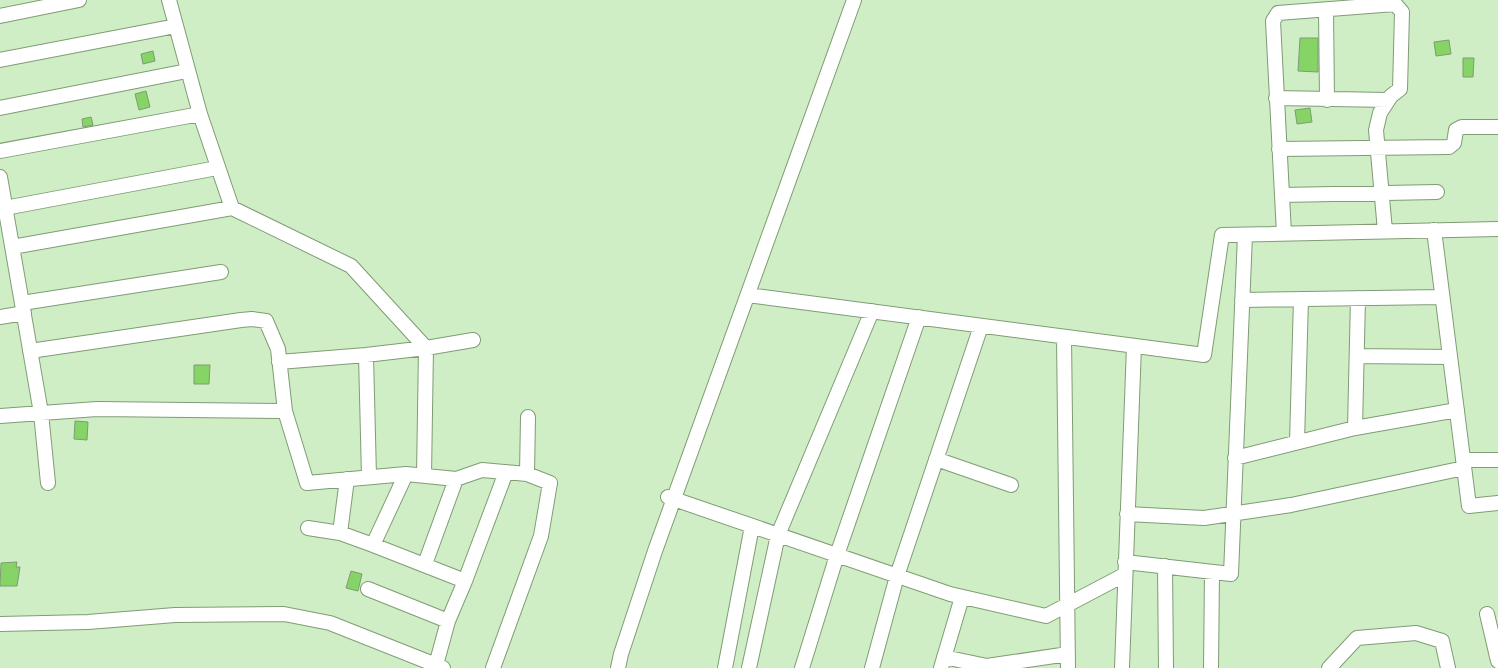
<svg xmlns="http://www.w3.org/2000/svg" width="1498" height="668" font-family="Commissioner,sans-serif">
  <rect width="100%" height="100%" fill="#d0eec5"/>
  <path fill="#85d465" stroke="#7f9b75" d="M1300 38H1318V72L1298 71Z
    M1449 40 1451 54 1436 56 1434 42Z
    M153 51 155 61 143 64 141 54Z
    M1463 58H1474L1473 77H1463Z
    M146 91 150 107 139 110 135 94Z
    M1310 108 1312 122 1297 124 1295 110Z
    M91 117 93 125 83 127 82 119Z
    M194 365H210L209 384H194Z
    M75 421 88 422 87 440 74 439Z
    M17 562 16 567H20L17 586H0L1 563Z
    M351 571 362 574 358 591 346 588Z"/>
  <g fill="none" stroke-linecap="round" stroke-linejoin="round">
    <defs>
      <path id="minor" d="M169 0 200 114 232 208
        M1326 10 1327 100
        M0 16 79 0
        M0 60 176 26
        M1276 98 1388 100
        M0 108 187 71
        M1279 149 1449 147 1454 143 1456 130 1462 127H1498
        M0 151 200 114
        M0 177 41 413 48 483
        M1282 195 1437 192
        M5 208 217 168
        M1434 230 1469 506 1498 503
        M1284 234 1273 21 1278 13 1395 4 1402 12 1400 89 1391 96 1380 113 1376 130 1385 231
        M12 247 232 208 351 266 426 348 473 340
        M748 295 1204 355 1222 235 1498 229
        M1242 300 1442 297
        M22 303 221 272
        M0 317 24 313
        M1064 337 1068 668
        M30 351 241 320 252 319 266 321 278 349 285 411 307 483 406 474
        M366 355 369 477
        M1357 356 1450 357
        M279 362 366 355 426 348 424 476
        M0 416 97 409 285 411
        M1355 428 1358 298
        M1297 442 1301 299
        M1235 458 1355 428 1457 410
        M936 459 1011 485
        M1463 460H1498
        M527 474 528 417
        M668 497 950 594 1046 616 1124 575
        M1127 514 1204 518 1291 505 1464 468
        M308 528 340 533 373 545 406 474 456 479 482 470 527 474 550 483 541 536 493 668
        M340 533 347 479
        M373 545 465 581 448 621
        M1125 562 1231 574 1245 235
        M425 564 456 479
        M1165 566 1166 668
        M465 581 506 472
        M368 589 448 621 436 665 443 668
        M1487 614 1498 661
        M0 624 88 622 175 615 284 614 330 623 436 665 435 668
        M944 657 987 666 1068 654
        M618 668 621 654 655 551 854 0
        M725 668 752 526
        M749 668 778 535 872 311
        M802 668 837 555 919 317
        M872 668 897 576 981 326
        M941 668 962 597
        M1122 668 1134 346
        M1211 668 1212 572
        M1329 668 1357 638 1416 633 1442 641 1448 668"/>
    </defs>
    <use href="#minor" stroke="#7f9c75" stroke-width="16"/>
    <use href="#minor" stroke="#fff" stroke-width="14"/>
  </g>
</svg>
